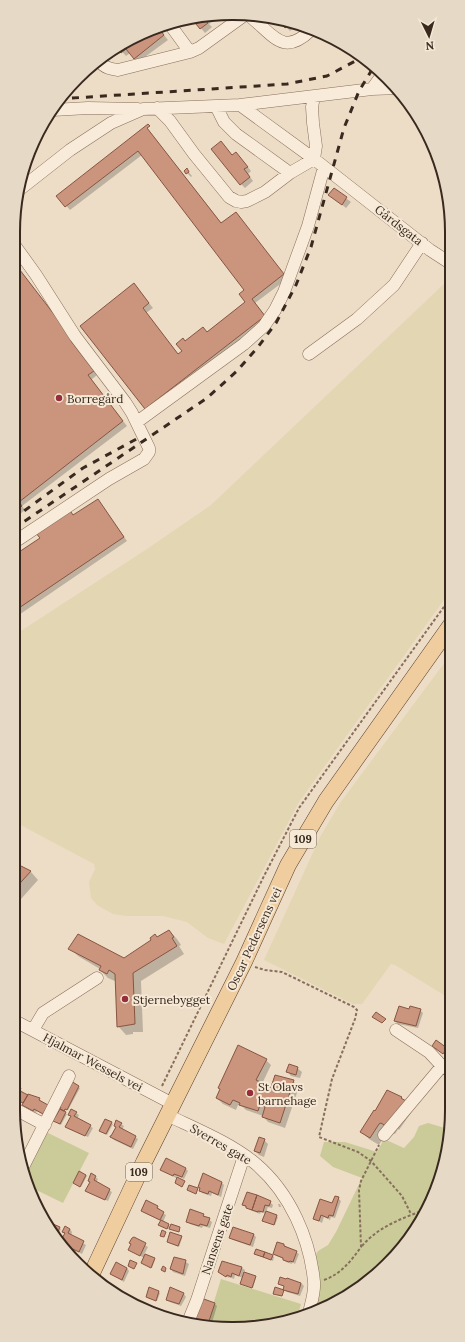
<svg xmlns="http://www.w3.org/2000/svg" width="465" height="1342" font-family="Lora,serif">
  <rect width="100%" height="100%" fill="#edddc6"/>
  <path fill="#e3d6b3" d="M447 281 450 283 451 590 299 802 224 944 208 938 187 922 163 916H127L113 914 97 905 91 898 89 882 95 869 94 864 13 821V636L147 549 211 505Z
    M451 654 452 1000 395 965 391 964 362 1004H353L264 960 320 837 340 803Z"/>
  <path fill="#cbcb9a" d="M428 1123 445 1128 449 1135 448 1141 438 1164 444 1167 415 1232 355 1292 313 1311 315 1256 318 1251 328 1245 336 1232 362 1178 333 1167 320 1156 324 1142H345L377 1152 384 1139 404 1148 414 1137 419 1126Z
    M42 1130 89 1153 63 1203 28 1186 24 1165Z
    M221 1279 301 1304 297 1318 289 1322 206 1327Z"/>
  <path fill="#0003" d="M204 15 220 16 209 24 212 27 205 33 193 19Z
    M280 20H289L303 26 301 28 298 25 290 31Z
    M160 30 168 40 138 62 130 53 126 56 118 47 123 43Z
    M146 127 222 224 236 213 287 279 255 303 269 321 150 413 138 289 153 308 146 313 179 355 183 351 185 342 207 332 246 302 245 290 142 155 70 210 58 196Z
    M221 142 233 156 240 157 251 171 248 174 253 181 245 188 241 184Z
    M187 170 192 176 191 177 187 173Z
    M334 189 351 202 346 208 330 195Z
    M13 262 77 344 74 346 97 375 91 380 127 426 22 506 25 510 13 520Z
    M98 500 127 541 13 619V557L41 538 69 510 74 516Z
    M13 863 31 872 38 880 13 908Z
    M169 931 177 939 181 945 179 946 184 954 141 981 143 1032H133V1034L126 1035 118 1026 117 982 108 978 100 970V969L78 956 70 948 124 959Z
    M410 1010H420L423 1013 418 1028 398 1024 395 1021Z
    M266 1060 271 1065 262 1084 272 1088 293 1081 299 1087 285 1128 268 1122 263 1116 246 1110 243 1107 238 1105 236 1110 223 1104 217 1098 221 1090Z
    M297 1068 302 1072 300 1078 291 1076 287 1071Z
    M71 1083 80 1088 68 1110 66 1109 64 1113 67 1114 61 1125 56 1122Z
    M13 1087 20 1089 23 1092 22 1093 39 1099 42 1102 46 1116 37 1111 36 1113 26 1108 24 1104 18 1101 17 1103 13 1101Z
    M405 1102 413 1110 399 1130 398 1129 395 1134 390 1131 387 1132 379 1145 369 1139 361 1131 376 1112Z
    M76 1113 79 1115 77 1119 93 1128 88 1137 69 1129 67 1127 72 1117 70 1115Z
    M106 1120 113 1124 107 1135 101 1132Z
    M121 1124 124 1126 122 1130 138 1139 133 1149 114 1140 112 1138 117 1128 115 1126Z
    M264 1140 268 1144 264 1157 259 1155 255 1151Z
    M166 1160 186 1169 188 1171 184 1179 177 1176 176 1178 162 1170Z
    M86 1175 87 1176 81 1187 76 1184Z
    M95 1177 98 1179 96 1183 112 1192 108 1201 89 1193 86 1191Z
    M222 1183 224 1185 221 1197 212 1193 211 1196 202 1193 200 1190Z
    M338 1198 341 1201 335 1218 331 1217 330 1220 324 1217 322 1223 314 1219 333 1205Z
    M270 1202 273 1205 272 1208 268 1207 266 1212 278 1217 275 1225 264 1221 266 1214 261 1212 260 1214 250 1210 243 1205Z
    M278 1204H280L281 1207H279Z
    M157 1207 160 1209 159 1211 166 1215 163 1222 170 1226 168 1229 160 1225 161 1221 145 1213 142 1211Z
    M203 1215 212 1222 210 1228 203 1226 202 1228 190 1224 187 1221Z
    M54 1225 61 1229 57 1237 52 1229Z
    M70 1229 72 1232 71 1236 86 1245 82 1254 76 1251 75 1252 63 1246 61 1243 65 1234 63 1232Z
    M254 1235 256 1237 253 1247 233 1240 230 1238Z
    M181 1237 182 1238 179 1247 168 1242Z
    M134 1238 148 1247 144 1255 155 1260 152 1268 143 1264 144 1258 129 1249Z
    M284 1245 299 1254 295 1264 292 1262V1264L286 1262 284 1259 277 1256 274 1254Z
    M257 1250 273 1256 274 1257 273 1261 257 1255 256 1254Z
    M181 1259 189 1264 185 1276 173 1272 171 1269Z
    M222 1262 242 1268 245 1270 244 1273 255 1277 256 1278 253 1288 243 1284V1278L235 1275 234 1279 229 1277V1278L222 1274Z
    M127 1268 129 1271 124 1282 111 1274Z
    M288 1279 301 1283 304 1286 300 1296 287 1292 284 1289 285 1287 279 1284 287 1280Z
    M150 1288 160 1293 157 1301 148 1298Z
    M171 1289 184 1294 186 1297 181 1306 170 1302 167 1300Z
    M215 1304 217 1306 211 1326 198 1321 195 1319Z"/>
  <path fill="#ca947d" stroke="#875642" d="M204 15H211L206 20 208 23 200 29 192 19Z
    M279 20H289L293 22 285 28Z
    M160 30 164 35 134 59 126 49 121 53 117 47 123 43Z
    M148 124 150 126 147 128 221 223 236 212 284 274 252 299 265 316 145 409 80 326 134 283 149 303 143 308 178 354 182 351 176 344 183 338 185 341 203 327 207 332 245 302 239 294 244 290 138 151 65 207 56 196Z
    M221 141 232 155 236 152 248 167 244 169 250 177 240 185 211 149Z
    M187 168 189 172 186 174 184 171Z
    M334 188 347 197 342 205 328 195Z
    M13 261 73 339 71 341 94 371 88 375 123 421 19 502 22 506 13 513Z
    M98 499 124 537 13 612V556L40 538 35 532 69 509 73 515Z
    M13 862 31 871 13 891Z
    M169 930 174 937 172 938 177 946 133 973 135 1024 117 1027 115 974 109 970 107 974 99 970 101 966 68 949 78 934 124 958 151 940 150 938 155 934 157 937Z
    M399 1006 409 1009 410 1006 421 1009 416 1026 394 1021Z
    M376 1012 386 1019 382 1023 372 1017Z
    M451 1025H452V1040L445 1037Z
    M436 1040 447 1048 443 1054 432 1046Z
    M238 1045 267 1059 256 1080 271 1087 275 1075 294 1080 280 1123 262 1117 265 1107 260 1105 258 1111 239 1105 240 1103 233 1100 230 1105 216 1098 220 1089 218 1088Z
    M289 1064 298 1067 296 1075 286 1072Z
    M71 1081 79 1086 67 1110 65 1109 64 1111 60 1109 61 1107 58 1106Z
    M13 1086 21 1088 20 1091 28 1095 23 1103 15 1099 14 1101H13Z
    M387 1090 402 1097 401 1098 406 1101 387 1127 381 1123 379 1124 370 1138 360 1132 374 1110 375 1111Z
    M28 1094 40 1098 39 1100 48 1105 43 1114 34 1109 33 1111 22 1105Z
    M60 1109 66 1112 60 1124 53 1121Z
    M71 1109 77 1112 74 1116 91 1125 85 1136 65 1127 71 1116 68 1115Z
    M105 1119 112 1122 106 1134 99 1131Z
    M116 1120 122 1123 119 1127 136 1136 131 1147 110 1137V1136H111L116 1127 114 1126Z
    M259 1137 265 1139 260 1153 254 1151Z
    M166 1158 186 1168 182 1177 174 1174 173 1176 160 1170Z
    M79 1171 86 1175 80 1187 73 1183Z
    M91 1173 96 1176 94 1180 110 1189 105 1200 85 1191 90 1182 88 1181Z
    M203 1173 222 1182 218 1195 209 1191 208 1194 199 1191 200 1188 198 1187Z
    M177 1177 185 1181 182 1187 175 1183Z
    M189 1185 198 1188 196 1194 187 1190Z
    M247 1192 257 1195 252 1210 246 1208V1206L242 1205Z
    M257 1195 271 1201 269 1206 265 1205 263 1212 258 1211V1212L252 1210Z
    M335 1196 339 1197 333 1216 329 1215 328 1218 321 1215 319 1221 313 1219 320 1199 332 1203Z
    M146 1200 158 1206 157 1208 164 1212 160 1220 141 1211Z
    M190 1209 204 1214 203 1216 210 1218 207 1226 200 1224 199 1226 186 1222Z
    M266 1211 277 1215 274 1225 262 1221Z
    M161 1220 169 1224 167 1229 158 1225Z
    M53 1224 60 1227 56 1236 51 1228Z
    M171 1224 180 1227 179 1232 169 1229Z
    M65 1226 70 1229 68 1233 84 1241 79 1252 73 1249V1250L62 1245 60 1242 65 1233 62 1232Z
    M233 1227 254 1234 250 1245 229 1238Z
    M162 1230 166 1232 164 1237 160 1236Z
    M170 1232 182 1236 178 1246 167 1242Z
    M134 1237 146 1243 140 1256 128 1250 131 1244 129 1243 132 1238Z
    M277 1242 284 1244V1246L297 1251 293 1262 290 1261 289 1262 283 1260V1258L273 1254Z
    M256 1249 265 1252 263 1257 254 1254Z
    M265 1252 273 1255 271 1260 263 1257Z
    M145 1254 155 1258 151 1268 141 1263Z
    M174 1257 186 1260 183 1274 170 1269Z
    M130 1260 137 1263 134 1269 128 1266Z
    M222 1261 242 1267 239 1276 232 1273 231 1277 227 1275 226 1277 218 1272Z
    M116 1262 127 1268 122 1280 110 1274Z
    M163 1266 166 1268 165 1272 161 1270Z
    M244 1272 256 1276 252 1288 240 1284Z
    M280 1277 286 1279 287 1278 301 1283 298 1294 283 1290 284 1286 278 1284Z
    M149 1287 159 1291 156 1301 146 1297Z
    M170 1287 184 1293 179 1304 166 1300Z
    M275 1287 284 1290 282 1296 273 1294Z
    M201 1298 215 1303 208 1324 194 1319Z"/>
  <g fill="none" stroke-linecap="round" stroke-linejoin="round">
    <defs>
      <path id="minor" d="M252 18C275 37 284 56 311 30
        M171 26 190 52
        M100 62C105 68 111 69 118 70L190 52 199 48 242 17
        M372 89 382 75
        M240 105 372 89 398 88
        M216 106 224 122 236 134 290 173
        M157 108 170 121 194 154 229 197 236 201 241 202 247 201 265 192 290 173 314 159 316 146 313 123 312 107 314 97
        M53 110 88 108 138 109
        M19 190 70 150 111 123 143 109 240 105 314 159 430 250 450 263
        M13 243 36 275 75 336 125 402 132 413 149 448V452L144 459 109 479 13 543
        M309 354 357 319 394 285 422 243
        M137 422 244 344 264 326 275 310 284 292 308 226 324 167
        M13 1020 173 1104
        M33 1030 43 1013 97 978
        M396 1030 429 1052 442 1066 452 1071
        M13 1108 45 1125
        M167 1115C196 1129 231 1143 256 1164 290 1193 310 1239 314 1282 315 1292 311 1303 309 1313
        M384 1135 442 1066
        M24 1165 69 1076
        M188 1322 197 1300 244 1156"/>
      <path id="major" d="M92 1273 144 1162 244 962 288 865 326 801 451 625"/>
    </defs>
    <use href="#minor" stroke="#886f5c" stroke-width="13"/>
    <use href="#major" stroke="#563e30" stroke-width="17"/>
    <path stroke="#886f5c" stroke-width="2" stroke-dasharray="3 2" stroke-linecap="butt" d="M255 967 265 970 282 972 354 1007 357 1010 355 1019 332 1079 319 1137 358 1152 371 1161 402 1196 411 1214
      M162 1086 264 876 299 808 451 597
      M362 1246C378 1227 402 1218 425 1210
      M324 1280C341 1274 351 1261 361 1247L359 1190 361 1181 379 1145"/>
    <use href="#minor" stroke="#f8ebd9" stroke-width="12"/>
    <use href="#major" stroke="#efcd9f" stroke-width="16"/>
    <path stroke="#39291f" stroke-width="3" stroke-dasharray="7 7" stroke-linecap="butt" d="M58 99 287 84 327 76 361 58
      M13 519 83 468 142 436
      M13 529 207 398 237 371 258 347 276 323 296 285 311 247 344 128 359 91 373 68"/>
  </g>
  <g fill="#962d3a" stroke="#f5e8d5" stroke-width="1.5">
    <circle cx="59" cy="398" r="4"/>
    <circle cx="125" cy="999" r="4"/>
    <circle cx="250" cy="1093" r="4"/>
  </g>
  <g text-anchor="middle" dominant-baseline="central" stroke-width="4" stroke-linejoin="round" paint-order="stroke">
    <g fill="#f5e8d5" stroke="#716256" stroke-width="1">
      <rect x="290" y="830" width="26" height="18" rx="3"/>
      <rect x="126" y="1163" width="26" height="18" rx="3"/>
    </g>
    <g font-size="11" font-weight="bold" fill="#39291f">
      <text x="303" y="839">109</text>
      <text x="139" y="1172">109</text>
    </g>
    <g font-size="12" fill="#39291f" stroke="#f5e8d5">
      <text transform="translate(399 225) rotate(38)">Gårdsgata</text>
      <text transform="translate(254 939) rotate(-65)">Oscar Pedersens vei</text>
      <text transform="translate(93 1062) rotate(28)">Hjalmar Wessels vei</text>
      <text transform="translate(221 1144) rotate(30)">Sverres gate</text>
      <text transform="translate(217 1239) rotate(-71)">Nansens gate</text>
    </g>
    <g font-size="12" fill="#39291f" stroke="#f5e8d5" text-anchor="start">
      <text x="67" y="398">Borregård</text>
      <text x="133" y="999">Stjernebygget</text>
      <text x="258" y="1086">St Olavs<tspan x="258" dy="14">barnehage</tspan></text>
    </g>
  </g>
  <path d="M0 0H465V1342H0ZM232 20H233A212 212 0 0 1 445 232V1110A212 212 0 0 1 233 1322H232A212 212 0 0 1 20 1110V232A212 212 0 0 1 232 20Z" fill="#e6d9c6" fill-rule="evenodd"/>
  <path fill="none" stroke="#39291f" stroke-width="2" d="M232 20H233A212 212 0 0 1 445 232V1110A212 212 0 0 1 233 1322H232A212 212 0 0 1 20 1110V232A212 212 0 0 1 232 20Z"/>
  <g transform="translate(429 36) rotate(175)" stroke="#f5e8d5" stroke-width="3" paint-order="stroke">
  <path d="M0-3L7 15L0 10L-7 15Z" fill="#39291f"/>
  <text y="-6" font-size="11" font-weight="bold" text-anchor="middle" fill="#39291f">N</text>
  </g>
</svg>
